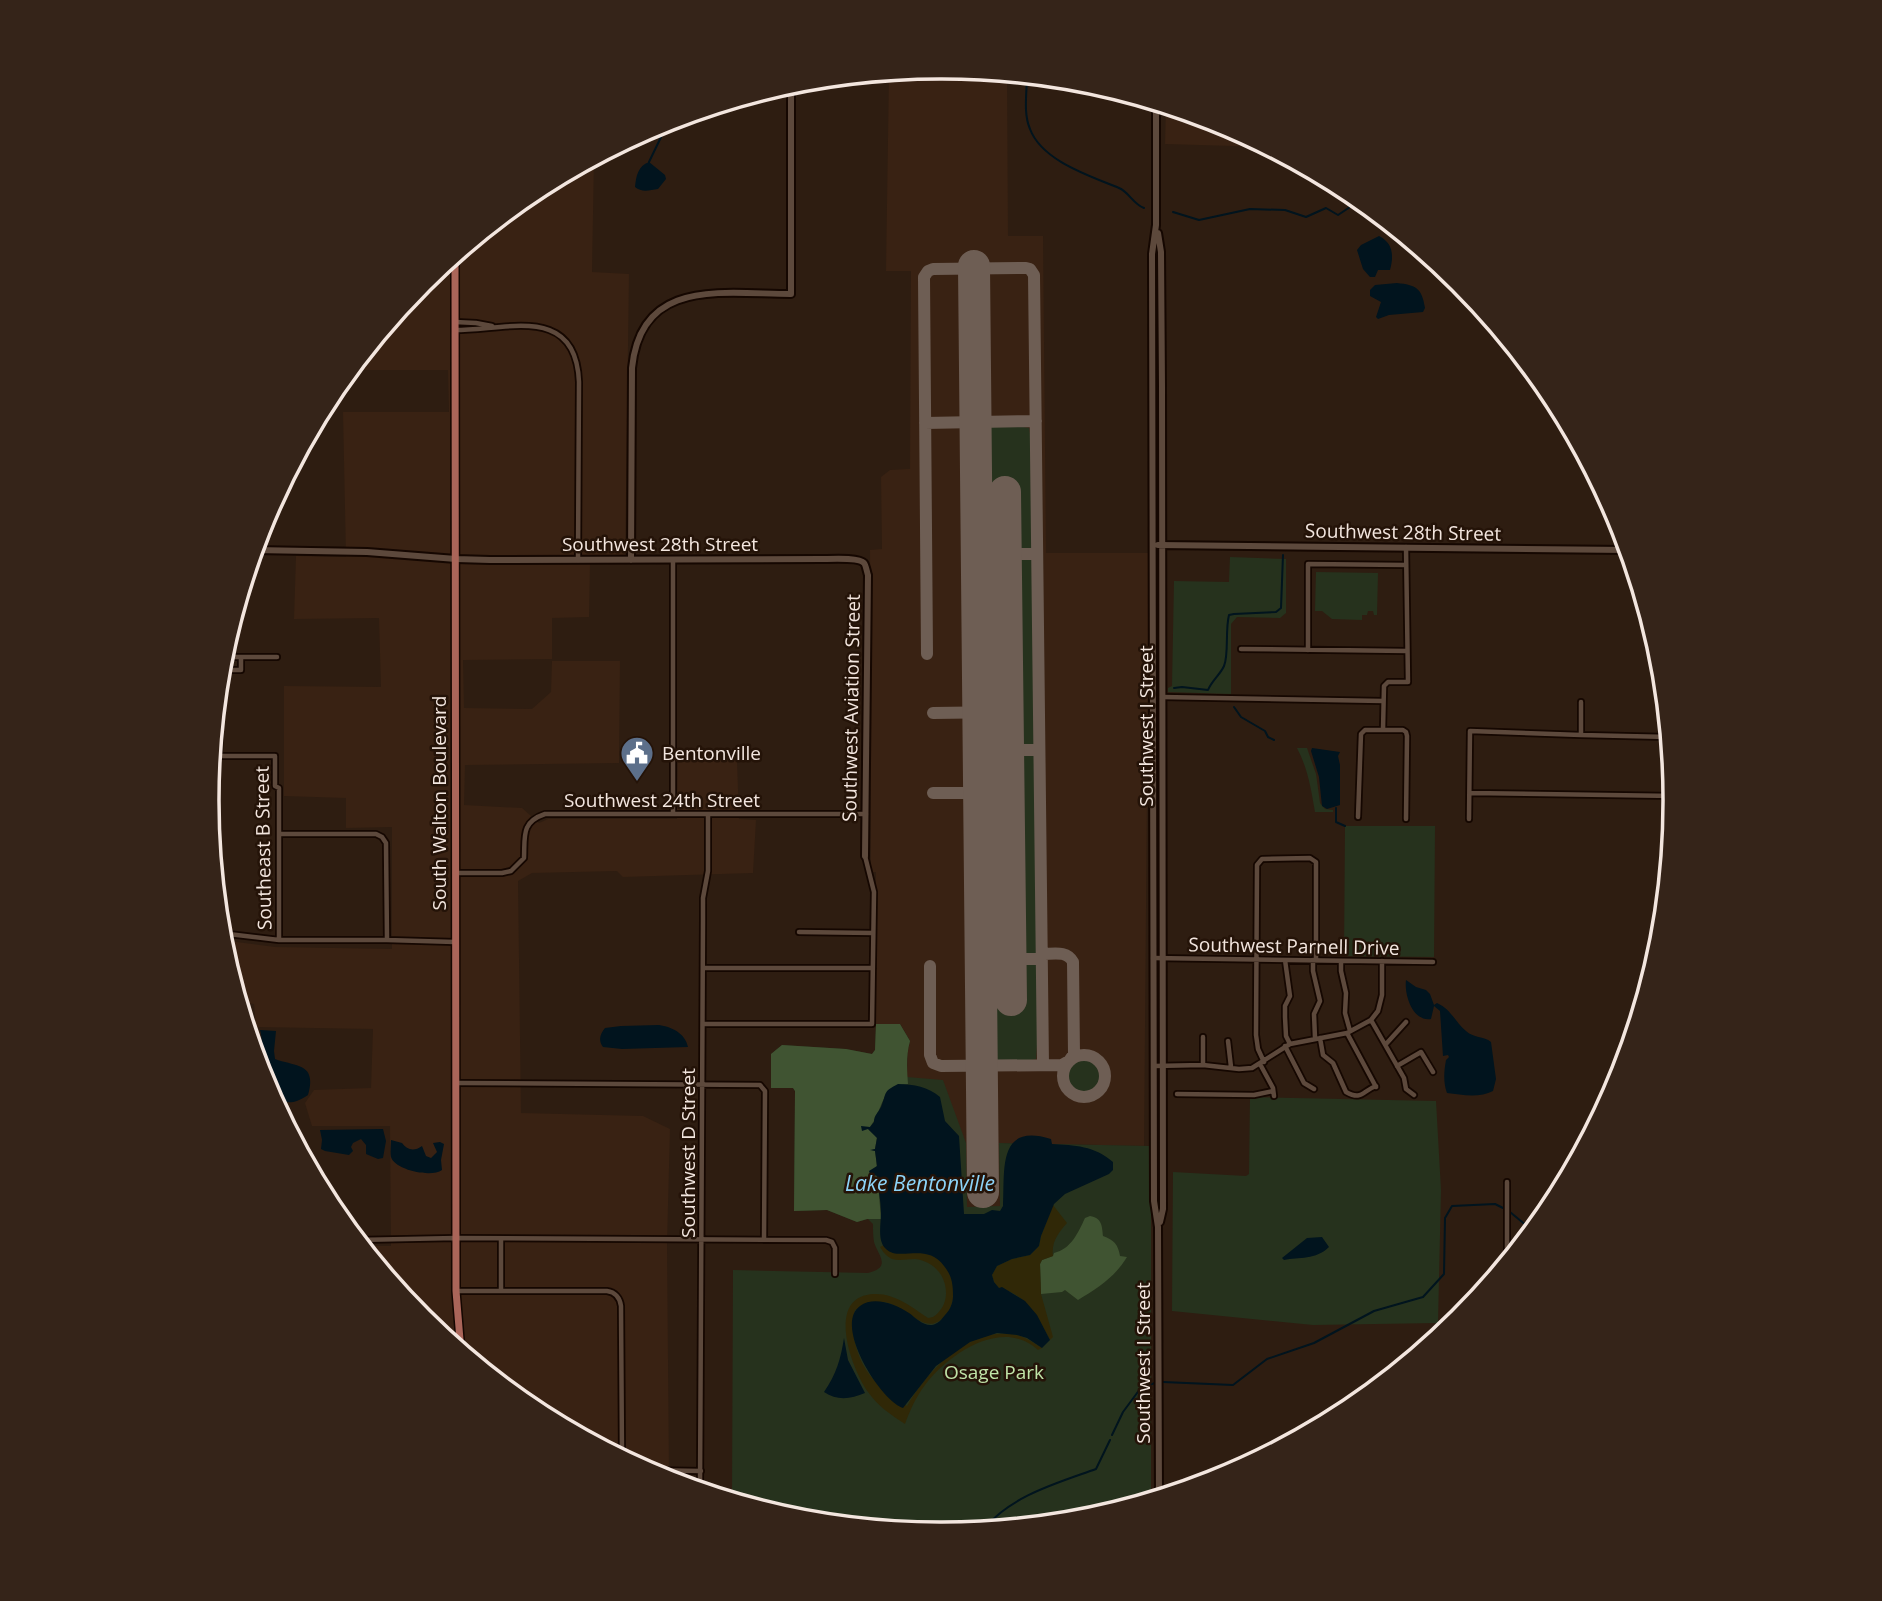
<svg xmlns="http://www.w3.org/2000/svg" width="1882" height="1601" font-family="'Open Sans',sans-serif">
  <rect width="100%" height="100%" fill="#2e1d11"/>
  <path fill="#392213" d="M941 67 1007 73 1008 236H1043L1046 553H1149L1144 1146 1000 1143V1207H967L966 1143 907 1077 908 1051 910 1041 900 1024H876V872H871L870 550 882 549 881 477 890 470 910 469 911 271H886L889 72Z
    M1166 105 1222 123 1268 147 1165 144Z
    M594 158 592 272 629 274 625 564H590L589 617 552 618V659L463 660 464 708 532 709 551 692 552 661H620L619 763 465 765 464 805 522 808 539 823 548 819H677L678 758 737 760 739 819 756 820 753 873 623 877 617 871 532 873 518 881 521 1113 643 1116 670 1129 667 1244 669 1474 649 1473 533 1411 422 1319 362 1246H391L390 1126H312L305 1103 314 1090 371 1088 373 1029 256 1027 254 1004 239 1002 221 940 275 947 392 949V827L346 828V798L284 796V686L381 687 379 618 294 619 296 556 346 557 343 412H449L448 370H350L422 281 534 190Z"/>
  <path fill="#26321d" d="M1011 425 1029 428 1033 450 1038 1031 1036 1059C1025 1062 999 1069 993 1056 990 1051 990 1044 988 1039L982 437 985 430 994 426Z
    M1230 557 1286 559V613L1280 618 1237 617 1231 624V694L1168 692V688L1172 686 1174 581 1229 582Z
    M1316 572 1378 573 1377 615H1374L1373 611H1368L1367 615H1362V620L1332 619 1322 611H1315Z
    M1297 748H1307L1316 774 1320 803 1325 809 1333 810V812H1315C1311 789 1308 769 1297 748Z
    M1345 826H1435L1434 957 1344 956Z
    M876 1024H900L910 1041 907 1051V1077L943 1080 966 1143 967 1207 1000 1206 999 1143 1151 1146V1500L1084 1520 941 1534 797 1520 732 1500 733 1270 868 1273C893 1267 877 1254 874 1242 873 1236 873 1230 873 1224L868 1219 857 1222 827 1210 794 1211 795 1091 793 1088H771V1054L782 1045 846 1049 872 1054 875 1050Z
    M1067 1076a17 17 0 1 1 34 0a17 17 0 1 1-34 0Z
    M1250 1097 1436 1101 1441 1190 1438 1323 1313 1325 1172 1311 1173 1172 1246 1176 1249 1174Z"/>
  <path fill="#405432" d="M876 1024H900L910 1041C906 1056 907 1069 908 1084 880 1085 884 1109 870 1127H864V1129H868L877 1137 875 1149 872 1150 875 1151 876 1158 881 1219H867L857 1222 827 1210 794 1211 795 1091 793 1088H771V1054L782 1045 846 1049 872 1054 875 1050Z
    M1090 1216C1102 1218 1102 1226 1103 1236 1114 1240 1118 1244 1120 1256L1127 1257C1115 1277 1098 1288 1078 1300L1065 1290 1062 1292 1041 1294 1040 1264 1042 1260 1053 1256 1054 1253C1071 1249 1078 1233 1085 1218Z"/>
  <path fill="#302807" d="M1053 1205 1067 1223C1059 1232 1051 1242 1053 1256L1042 1260 1040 1264 1041 1294 1053 1337 1050 1340C1038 1317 1026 1294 999 1288L994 1282 992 1275 997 1266 1012 1259 1030 1255 1039 1246 1041 1236Z
    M884 1245 886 1249C902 1251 925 1249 939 1259 958 1273 960 1314 935 1323 920 1329 899 1301 881 1302 873 1303 863 1308 855 1310 849 1334 858 1364 876 1382 885 1391 897 1398 907 1406 928 1370 970 1325 1017 1335 1026 1337 1034 1343 1042 1348L1038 1350C1003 1317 948 1354 925 1385 916 1397 910 1410 905 1424 891 1415 878 1406 868 1392 852 1370 824 1296 874 1294 894 1293 912 1307 928 1318L933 1317C941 1312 946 1303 946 1293 946 1275 933 1261 915 1259 908 1259 899 1261 892 1259 886 1256 883 1252 880 1247Z"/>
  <path fill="#01141e" d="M649 162 665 175 666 179 658 189C650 190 642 193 635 187 636 176 638 166 649 162Z
    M1379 236C1393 243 1394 255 1390 270H1378L1375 277H1370L1363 269 1357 250 1361 245Z
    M1397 283C1416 285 1422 288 1425 308L1423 312 1389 315 1378 319 1376 317 1381 302 1370 296V290L1375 285Z
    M1312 748 1340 752 1338 756 1340 765V805L1327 809 1322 806 1319 777 1311 751Z
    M1406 980 1416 987 1426 990 1430 994 1434 1005 1437 1003C1451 1009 1455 1022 1466 1031 1473 1038 1484 1036 1491 1042L1496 1079 1493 1091C1480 1098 1462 1095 1447 1093 1443 1082 1444 1071 1446 1060L1449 1057 1448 1055 1443 1056 1440 1011 1434 1006 1431 1019C1413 1022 1404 995 1406 980Z
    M659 1025C672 1027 685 1033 688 1047L622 1049 603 1047C598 1040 600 1034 605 1028L621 1026Z
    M260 1030 276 1031 274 1051 275 1059C297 1067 317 1063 308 1095 293 1105 290 1102 273 1101L263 1081 255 1057C262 1048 263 1040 260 1030Z
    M898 1084C914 1084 928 1087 940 1097L945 1121 959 1136 964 1214H984L992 1210 1000 1211 1003 1206C1005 1170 997 1122 1051 1139L1052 1144C1074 1145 1095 1146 1113 1162V1170L1109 1174 1065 1194 1054 1204 1041 1236 1039 1246 1030 1255 1012 1259 997 1266 992 1275 994 1282 999 1288 1002 1287 1025 1301 1037 1315 1050 1340 1042 1348 1027 1338 1017 1335 997 1333 970 1342 936 1366 903 1408C880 1400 833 1325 860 1306 874 1296 895 1304 909 1313 916 1318 923 1326 932 1325 938 1324 942 1319 945 1315 950 1310 953 1303 953 1296 953 1284 952 1276 944 1266 927 1242 899 1262 886 1249 877 1241 881 1224 881 1213 881 1201 878 1188 877 1176L870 1174 869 1171 877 1166 875 1151 870 1150 875 1149 877 1138 868 1129 862 1131 861 1126 870 1127 874 1122C874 1115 878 1113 881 1107 887 1093 882 1092 898 1084Z
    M383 1129 386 1141 383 1158 378 1159 366 1154V1145L361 1139 353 1143 351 1147 353 1151 349 1155 325 1151 321 1149 322 1140 320 1130Z
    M391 1140 402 1143C407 1150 414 1152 422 1146L426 1156 431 1158 437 1152 433 1143 440 1142 444 1144 441 1160 442 1170C431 1178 395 1170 391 1157 390 1153 391 1145 391 1140Z
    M1322 1237 1329 1247C1316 1260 1299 1257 1284 1260L1282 1258 1307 1238Z
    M844 1338 848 1360 865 1393C851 1399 837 1401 824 1392 836 1375 841 1358 844 1338Z"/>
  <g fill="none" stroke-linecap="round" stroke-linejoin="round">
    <path stroke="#01141e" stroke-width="2" d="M1027 75C1027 92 1023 113 1030 129 1042 161 1090 176 1119 188 1129 192 1133 204 1144 208
      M649 162 662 135 660 122
      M1367 205 1374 214H1377
      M1173 212 1199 220 1250 209 1285 210 1306 217 1326 208 1338 215 1356 203H1365
      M1389 224H1390
      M1174 688 1182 687 1208 690C1212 680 1220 675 1224 666 1229 655 1225 630 1229 615L1234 614 1276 612 1281 608 1283 555
      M1234 707 1241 717 1265 731 1268 737 1274 740
      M1336 808V822L1345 826
      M1510 1212 1533 1231
      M1163 1382 1233 1385 1267 1359 1314 1343 1374 1311 1423 1297 1444 1274 1445 1218 1452 1206 1495 1204 1503 1208
      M1112 1435 1123 1412 1140 1389 1157 1382
      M983 1530C1010 1496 1057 1483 1096 1469L1110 1440"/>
    <path stroke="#6e5e54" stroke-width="12" d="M925 423 1036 421
      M1006 554H1037
      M927 654 924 277 928 271 933 269 1026 268 1030 269 1034 275 1043 1065
      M933 713 1008 712
      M1008 750H1039
      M933 793H979
      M1010 959H1042
      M930 966V1055L933 1063 941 1066 1062 1065 1069 1061 1074 1054 1073 962C1067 950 1053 954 1042 954
      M1063 1076a21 21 0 1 1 42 0a21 21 0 1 1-42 0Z"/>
    <path stroke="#6e5e54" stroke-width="32" d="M974 266 983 1192
      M1005 492 1011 1000"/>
    <defs>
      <path id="street" d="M455 322 476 323 492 326
        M455 330C508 330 576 304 579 382L578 560
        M1241 649 1407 651
        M1308 650V564L1406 565
        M221 657H277
        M1162 697 1383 701
        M1383 730 1384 686 1388 682H1408L1406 547
        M1581 735V702
        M211 756H275V786L279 788V940
        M219 756 222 670H241V657
        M1470 793 1675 796
        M673 814V560
        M1358 817 1361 734 1365 730H1403L1406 732 1407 736 1406 819
        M1469 819 1470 731 1581 735 1669 737
        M279 834H376L382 837 386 843 387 940
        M455 873H502L511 871 524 858C525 836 521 822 545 814H866
        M799 932 873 933
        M220 933 279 940H387L455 942
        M1153 958 1433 962
        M1285 960 1290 996 1285 1006V1017L1286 1036 1290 1044
        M1313 960V971L1320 1001 1314 1014 1315 1038
        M1341 961V971L1346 993 1345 1013 1350 1031
        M703 968H873
        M1371 1020 1404 1078 1406 1089 1414 1095
        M703 1024H872L874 892 865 856
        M1347 1033 1376 1087
        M1320 1038 1323 1055 1333 1063 1346 1092C1362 1101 1362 1091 1376 1086
        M1228 1041 1231 1067
        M1386 1044 1406 1022
        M1285 1046 1304 1083 1314 1089
        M1264 1062 1258 1049 1256 1035 1257 865 1262 859 1310 858 1316 862V960
        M1260 1064 1273 1088 1274 1096
        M1203 1065V1037
        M1154 1066 1203 1065 1239 1069 1252 1068 1290 1044 1347 1033 1371 1020 1378 1011 1382 995V961
        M1397 1066 1421 1052 1433 1072
        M456 1083 760 1085 765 1091 764 1240
        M1177 1094 1254 1095 1273 1091
        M357 1240 456 1238 826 1240 832 1242 835 1248V1274
        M1507 1263V1182
        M501 1290V1239
        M456 1291H607C615 1292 620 1298 621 1306L622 1458
        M644 1470 701 1471
        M700 1491 703 921V898L708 871V815"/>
      <path id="secondary" d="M1156 102V225L1152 254 1154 1201 1158 1227 1159 1498
        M1158 233 1161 252 1162 387 1163 1209 1160 1222
        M1158 545 1628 550
        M254 550 367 552 456 559 490 560 821 559C830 559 859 557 864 563 866 565 867 573 868 575L865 856
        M631 560 632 368C641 277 723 294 791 294V83"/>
      <path id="primary" d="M455 255 456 1291 461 1352"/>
    </defs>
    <use href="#street" stroke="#150701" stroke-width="8"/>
    <use href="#secondary" stroke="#150701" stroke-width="10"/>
    <use href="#primary" stroke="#150701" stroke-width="10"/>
    <use href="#street" stroke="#5d493c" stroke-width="4.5"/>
    <use href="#secondary" stroke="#5d493c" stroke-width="6"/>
    <use href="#primary" stroke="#aa6559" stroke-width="7"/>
  </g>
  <defs>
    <symbol id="civic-pin" viewBox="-11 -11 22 30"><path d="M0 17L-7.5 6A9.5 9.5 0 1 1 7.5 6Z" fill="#5c6f8a" stroke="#241308"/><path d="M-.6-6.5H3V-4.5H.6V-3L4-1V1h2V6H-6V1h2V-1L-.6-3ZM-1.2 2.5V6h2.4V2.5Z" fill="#fff"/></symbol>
  </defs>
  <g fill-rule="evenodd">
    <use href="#civic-pin" x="618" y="734" width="38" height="52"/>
  </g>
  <g text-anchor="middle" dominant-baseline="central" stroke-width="5" stroke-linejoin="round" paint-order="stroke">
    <g font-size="19" fill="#f3e6df" stroke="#241308">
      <text transform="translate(1403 532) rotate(1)">Southwest 28th Street</text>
      <text x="660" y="544">Southwest 28th Street</text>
      <text transform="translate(851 708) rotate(-89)">Southwest Aviation Street</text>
      <text transform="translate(1146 726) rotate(-90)">Southwest I Street</text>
      <text x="662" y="800">Southwest 24th Street</text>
      <text transform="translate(439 803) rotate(-90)">South Walton Boulevard</text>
      <text transform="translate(263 848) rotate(-91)">Southeast B Street</text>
      <text transform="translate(1294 946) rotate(1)">Southwest Parnell Drive</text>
      <text transform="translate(688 1153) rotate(-90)">Southwest D Street</text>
      <text transform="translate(1143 1363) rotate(-90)">Southwest I Street</text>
    </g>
    <g font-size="19" fill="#f3e6df" stroke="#241308" text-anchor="start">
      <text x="662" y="753">Bentonville</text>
    </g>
    <g font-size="19" fill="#c0e4a8" stroke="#241308">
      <text x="994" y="1372">Osage Park</text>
    </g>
    <g font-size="21" font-style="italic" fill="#8dd4f9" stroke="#241308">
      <text x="920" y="1183">Lake Bentonville</text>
    </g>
  </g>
  <path d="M0 0H1882V1601H0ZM940 79H942A721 721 0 0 1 1663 800V801A721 721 0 0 1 942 1522H940A721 721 0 0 1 219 801V800A721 721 0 0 1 940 79Z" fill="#352419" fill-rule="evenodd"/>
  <path fill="none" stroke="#f3e6df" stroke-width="3.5" d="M940 79H942A721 721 0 0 1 1663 800V801A721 721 0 0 1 942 1522H940A721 721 0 0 1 219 801V800A721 721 0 0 1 940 79Z"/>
</svg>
